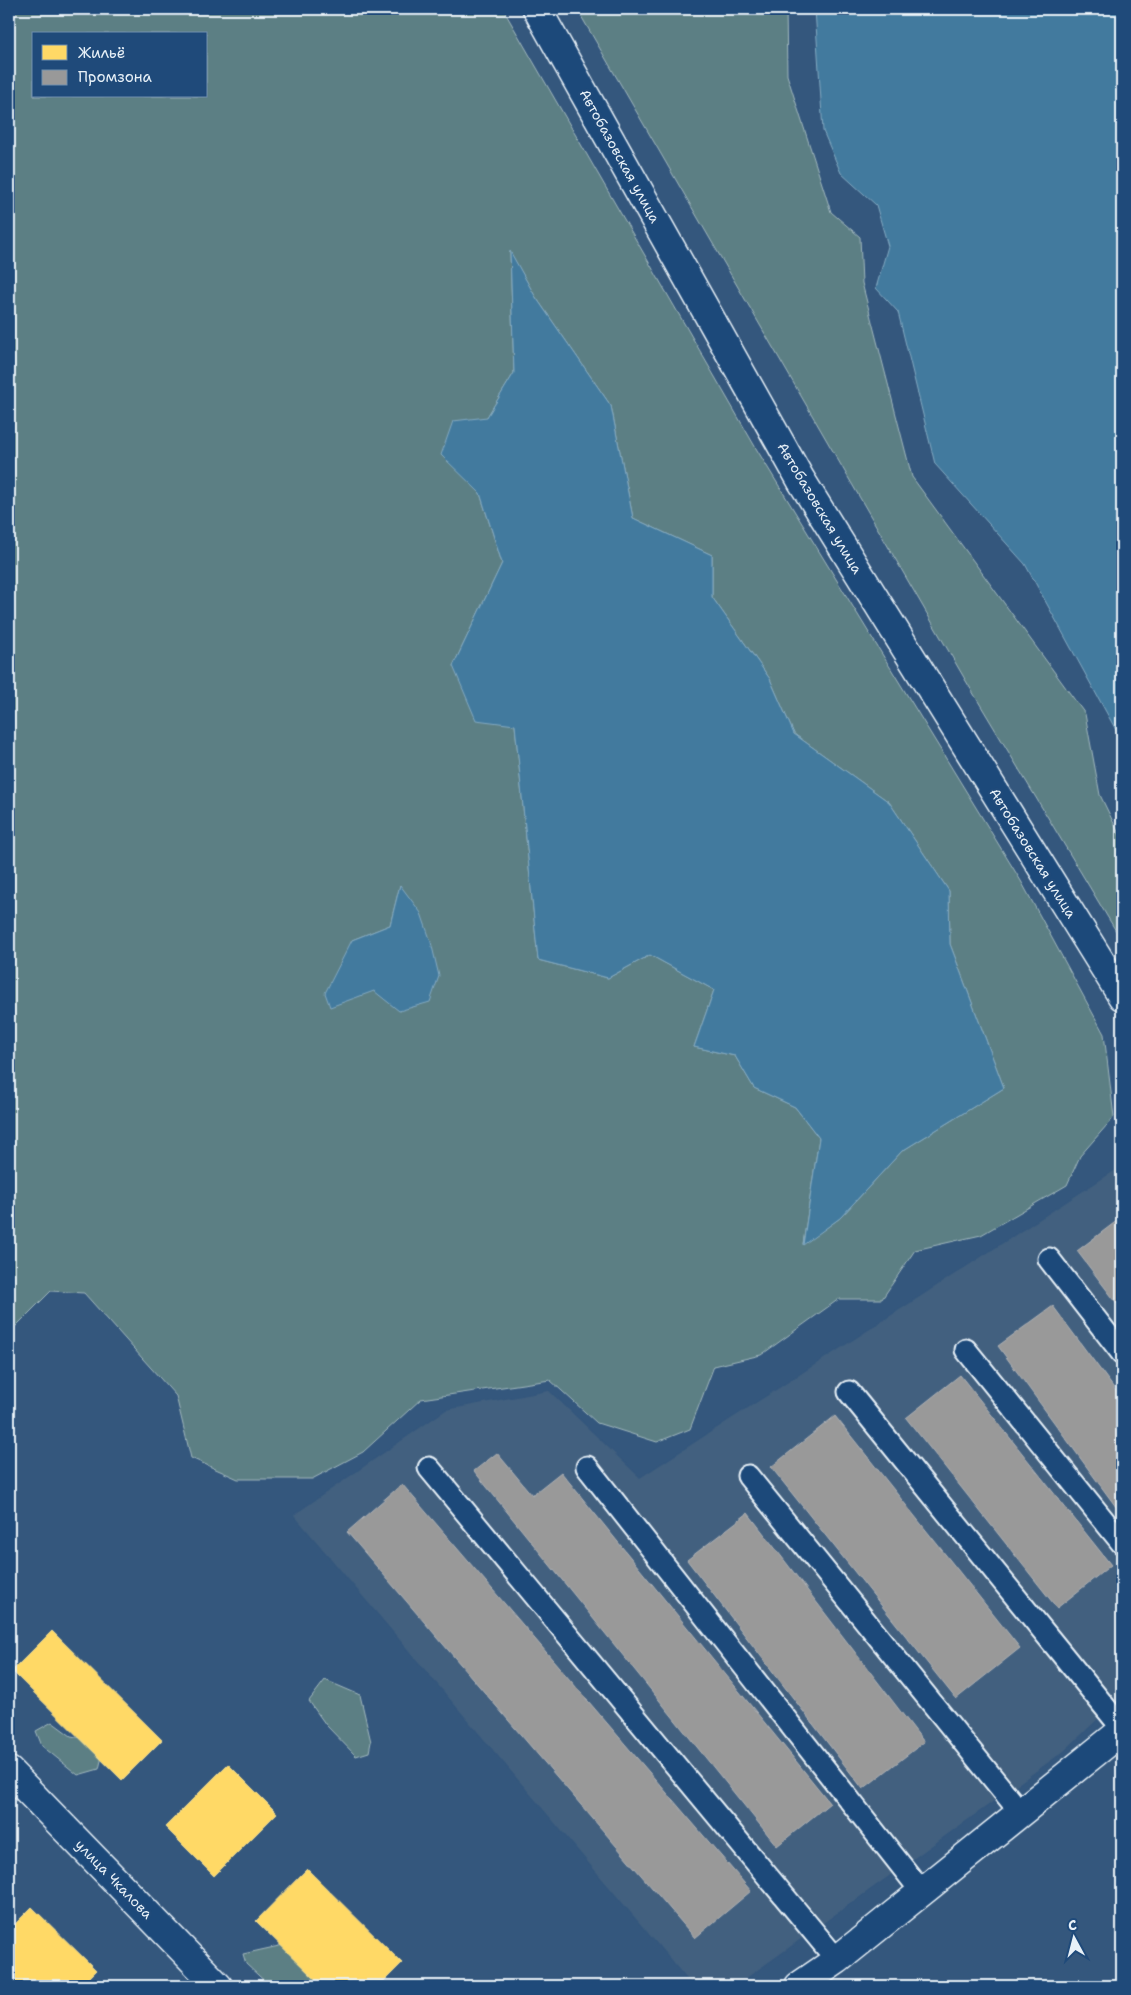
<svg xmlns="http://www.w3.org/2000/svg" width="1131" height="1995" font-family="'Shantell Sans',sans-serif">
  <rect width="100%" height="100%" fill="#34577d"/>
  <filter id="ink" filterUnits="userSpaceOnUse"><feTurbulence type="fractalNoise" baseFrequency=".02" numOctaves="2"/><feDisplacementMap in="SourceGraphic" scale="10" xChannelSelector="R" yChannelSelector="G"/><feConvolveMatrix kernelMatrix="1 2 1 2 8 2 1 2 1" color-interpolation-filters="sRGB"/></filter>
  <g filter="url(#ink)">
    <path fill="#42607f" d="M1122 1166V1696L1064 1751 735 1986H693L294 1515 446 1410 549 1391 640 1478Z"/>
    <path fill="#5c7f84" stroke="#a2b8be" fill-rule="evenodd" d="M9 9H503L757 450 1021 881 1104 1034 1114 1117 1080 1156 1067 1185 981 1235 915 1250 882 1299H839L761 1355 714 1366 690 1429 657 1442 597 1423 550 1380 421 1399 363 1452 312 1479H238L191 1458 176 1396 84 1293 51 1291 9 1333ZM34 34H206V96H34ZM510 252 535 296 611 406 633 518 712 555V597L770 679 794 734 889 802 949 891 950 944 1004 1088 902 1151 840 1218 803 1244 819 1138 795 1107 754 1088 735 1056 694 1047 714 990 650 955 608 978 538 960 515 725 453 666 502 563 480 493 487 417 514 373ZM400 885V1011L374 990 352 940 390 925Z
      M577 9H786L787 75 831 212 860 237 862 283 912 477 1085 714 1100 795 1122 840V941L966 681Z
      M325 1680 360 1695 371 1742 369 1752 356 1756 326 1725 309 1701Z
      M52 1722 71 1736 99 1741 103 1752 99 1769 78 1775 42 1746 36 1731Z
      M288 1944 318 1969 323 1986H270L246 1964 243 1954Z"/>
    <path fill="#427a9e" stroke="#84aac2" d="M815 9H1122V741L1025 564 935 464 898 312 876 288 888 246 876 205 841 173 823 131Z
      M510 251 535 296 611 406 633 518 712 555V597L770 679 794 734 889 802 949 891 950 944 1004 1088 902 1151 840 1218 803 1245 819 1138 795 1107 754 1088 735 1056 694 1047 714 990 650 955 608 978 538 960 515 725 476 720 453 666 502 563 480 493 441 455 453 421 487 417 514 373Z
      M400 885 421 913 431 942 439 976 430 1002 399 1011 374 991 330 1007 325 993 352 940 390 925Z"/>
    <path fill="#ffd966" stroke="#f8e092" d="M52 1631 162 1740 122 1780 12 1671Z
      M228 1764 277 1813 214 1876 165 1827Z
      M307 1869 402 1963 379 1986H322L256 1921Z
      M32 1907 96 1970 80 1986H9V1930Z"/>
    <path fill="#999" stroke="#b1b3b6" d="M1122 1217V1310L1077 1251Z
      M1053 1306 1122 1399V1515L998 1346Z
      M960 1375 1111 1565 1057 1608 906 1418Z
      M835 1416 1020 1648 956 1699 771 1467Z
      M497 1453 532 1495 561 1472 830 1803 777 1846 474 1471Z
      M402 1484 751 1891 695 1938 347 1532Z
      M748 1513 924 1742 863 1789 687 1560Z"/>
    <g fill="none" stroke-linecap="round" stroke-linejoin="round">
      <defs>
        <path id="service" d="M1049 1259 1122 1353
          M966 1350 1122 1543
          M849 1392 1122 1728
          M587 1467 922 1892
          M429 1468 837 1960
          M748 1476 1021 1813"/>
        <path id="minor" d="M9 1771 218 1986
          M799 1986 837 1960 1122 1731"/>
        <path id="tertiary" d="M537 9 801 480 1122 996"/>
      </defs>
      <use href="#service" stroke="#e8f1f8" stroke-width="25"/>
      <use href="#minor" stroke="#e8f1f8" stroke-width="31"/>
      <use href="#tertiary" stroke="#e8f1f8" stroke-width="31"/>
      <use href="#service" stroke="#1f4a7a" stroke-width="21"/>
      <use href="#minor" stroke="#1f4a7a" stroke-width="28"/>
      <use href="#tertiary" stroke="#1f4a7a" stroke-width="28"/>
    </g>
  </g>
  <g text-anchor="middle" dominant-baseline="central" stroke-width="5" stroke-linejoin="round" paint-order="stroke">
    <g font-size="14" fill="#e8f1f8" stroke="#1f4a7a">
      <text transform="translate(620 156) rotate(61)">Автобазовская улица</text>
      <text transform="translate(820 508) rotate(59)">Автобазовская улица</text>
      <text transform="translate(1033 853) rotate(58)">Автобазовская улица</text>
      <text transform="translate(114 1879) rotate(46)">улица Чкалова</text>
    </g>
  </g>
  <rect width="1131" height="1995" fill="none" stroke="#1f4a7a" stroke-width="30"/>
  <rect x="15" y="15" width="1101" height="1965" fill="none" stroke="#e8f1f8" stroke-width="2" filter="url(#ink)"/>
  <rect x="32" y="32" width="175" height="65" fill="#1f4a7a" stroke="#6f8dac"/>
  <rect x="42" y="45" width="25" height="15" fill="#ffd966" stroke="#6f8dac"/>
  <text x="78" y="58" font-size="15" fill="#e8f1f8">Жильё</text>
  <rect x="42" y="70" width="25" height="15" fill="#999999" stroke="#6f8dac"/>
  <text x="78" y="82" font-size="15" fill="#e8f1f8">Промзона</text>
  <g transform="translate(1074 1938) rotate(353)" stroke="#1f4a7a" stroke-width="4" paint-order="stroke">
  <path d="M0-4L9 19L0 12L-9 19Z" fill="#e8f1f8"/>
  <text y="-8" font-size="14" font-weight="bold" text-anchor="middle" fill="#e8f1f8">С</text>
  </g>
</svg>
